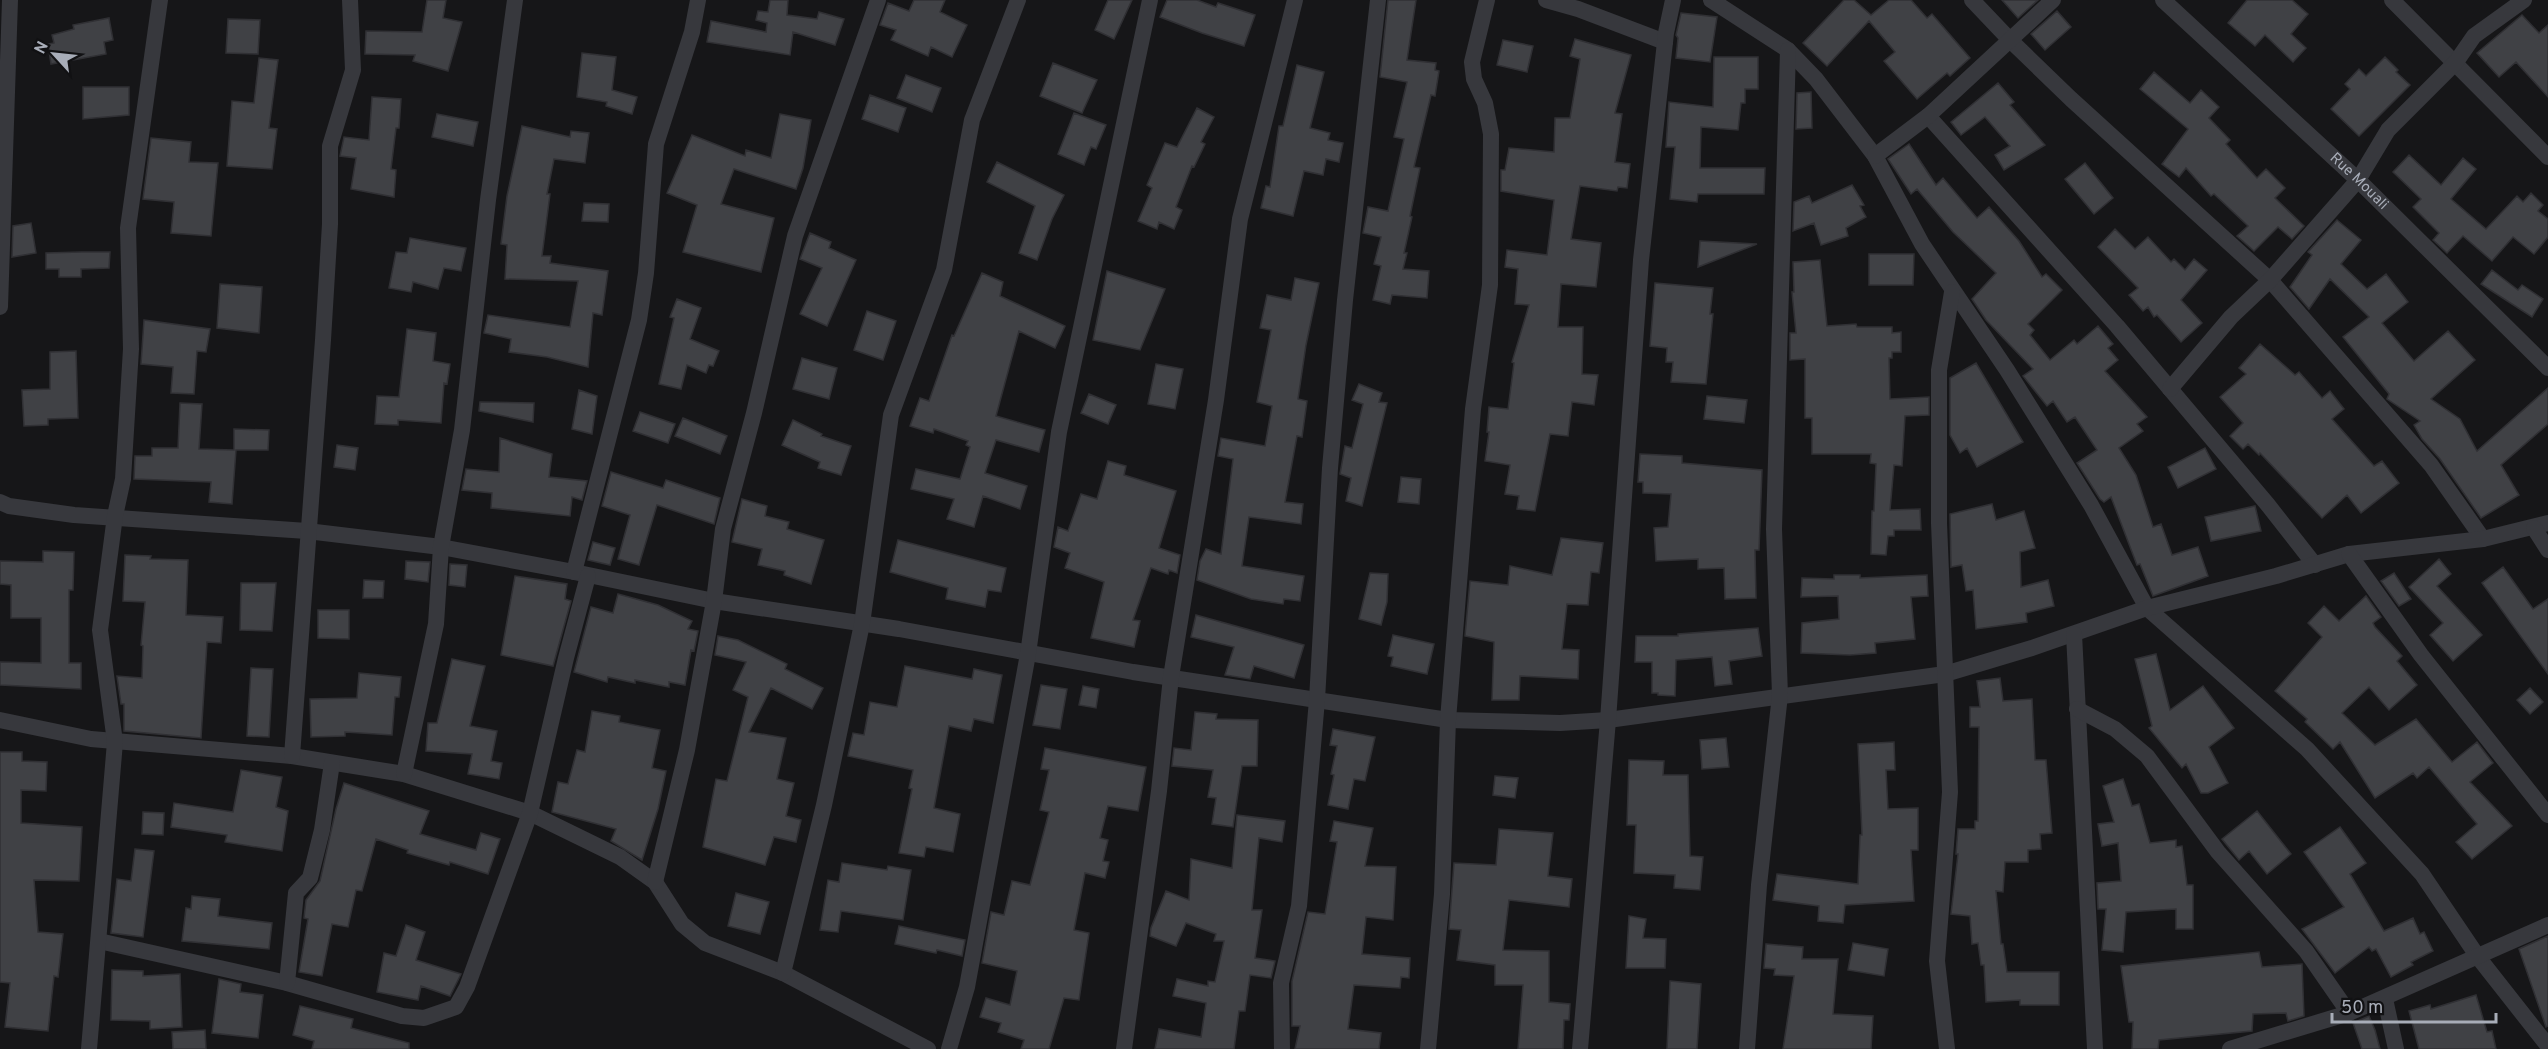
<svg xmlns="http://www.w3.org/2000/svg" width="2548" height="1049" font-family="Overpass,sans-serif">
  <rect width="100%" height="100%" fill="#161618"/>
  <path fill="#404145" stroke="#303034" stroke-width="1.5" d="M427 0H446L443 18 462 22 448 71 413 61 415 55 365 54 366 31 422 32Z
    M770 0H788L787 15 817 19 819 12 844 19 835 45 793 32 790 55 707 42 711 21 766 32 767 23 756 20 758 11 768 12Z
    M914 0H945L940 12 967 25 952 57 931 47 928 56 891 40 896 30 880 25 888 3 909 11Z
    M1108 0H1132L1114 39 1095 30Z
    M1167 0H1197L1216 7 1218 3 1255 15 1244 46 1202 33 1160 17Z
    M1388 0H1416L1407 60 1436 63 1435 70 1439 71 1435 96 1431 95 1414 167 1420 168 1410 216 1412 217 1404 253H1407L1403 269 1429 271 1427 298 1392 295 1390 304 1373 300 1381 266 1374 264 1381 237 1363 233 1368 207 1388 211 1404 139 1394 137 1407 82 1380 77Z
    M1844 0H1854L1871 15 1889 0H1911L1927 18 1932 14 1970 58 1950 76 1947 73 1917 99 1884 61 1895 52 1869 21 1827 66 1803 43Z
    M2002 0H2038L2018 18Z
    M2247 0H2292L2308 14 2291 34 2306 48 2293 62 2265 35 2255 46 2228 23Z
    M2057 11 2071 27 2045 50 2031 34Z
    M1681 13 1717 17 1710 62 1676 58 1678 38 1676 35Z
    M2522 15 2539 33 2548 25V97L2516 62 2499 77 2477 53Z
    M109 18 113 40 104 42 106 54 51 64 48 44 54 43 52 35 74 29 73 25Z
    M228 19 260 20 258 54 226 53Z
    M1575 39 1631 55 1615 113 1622 114 1615 162 1630 164 1627 188 1618 187 1617 191 1580 186 1571 239 1601 243 1596 287 1561 284 1558 327H1583L1582 374 1598 375 1594 405 1572 402 1568 436 1550 434 1535 511 1517 509 1519 496 1505 494 1510 465 1485 461 1489 432H1487L1489 407 1508 409 1514 363 1512 362 1529 305 1515 304 1518 269 1505 267 1507 250 1547 255 1554 200 1501 191V170H1505L1509 148 1554 152 1555 118H1570L1580 59 1570 56Z
    M1503 40 1533 46 1527 72 1497 65Z
    M582 53 616 57 612 90 637 97 632 114 606 106 607 102 577 97Z
    M1714 57H1758V89H1745V103H1741L1738 130 1701 127 1700 168H1765L1764 194H1698L1697 202 1670 199 1675 147H1666L1669 102 1713 107Z
    M2385 57 2398 70 2396 72 2410 85 2359 136 2331 109 2350 89 2345 84 2359 69 2366 76Z
    M259 58 278 60 269 128 277 129 272 169 227 166 232 101 254 103Z
    M1053 63 1097 80 1082 113 1040 96Z
    M1297 65 1324 72 1310 128 1330 133 1328 140 1343 143 1339 162 1326 159 1323 175 1304 171 1293 216 1261 208 1266 186 1270 187 1279 126H1283Z
    M2154 72 2190 103 2201 90 2219 107 2209 118 2230 140 2226 144 2257 178 2266 169 2285 188 2275 198 2304 226 2292 239 2278 227 2254 251 2237 236 2248 226 2214 194 2211 196 2186 168 2179 177 2162 164 2188 129 2140 89Z
    M906 75 941 88 932 112 897 98Z
    M1998 83 2014 102 2010 105 2045 145 2004 170 1995 155 2010 146 1985 117 1961 135 1951 122Z
    M83 87H129V115L83 119Z
    M1811 92 1812 128 1796 129 1797 93Z
    M870 95 906 108 898 132 862 119Z
    M372 97 401 99 399 128H396L391 169 396 170 394 197 351 189 356 158 340 156 344 137 369 140Z
    M1197 108 1214 117 1201 142 1205 144 1194 167 1192 166 1176 207 1182 210 1174 229 1159 222 1157 229 1138 221 1152 188 1147 185 1165 143 1177 147Z
    M1074 113 1106 125 1096 149 1091 147 1084 165 1058 154Z
    M437 114 478 122 473 146 432 137Z
    M780 114 811 120 803 168 796 189 734 169 721 204 774 218 761 272 683 252 697 205 667 193 692 135 745 156 746 150 771 158Z
    M522 126 570 137 571 131 589 133 585 163 554 159 547 194H550L542 256H551L550 263 608 271 602 315 593 313 588 367 547 357 509 352 511 339 484 333 488 315 570 327 578 281 505 279 507 245 501 244 507 196Z
    M151 138 191 142 189 162 218 163 211 236 171 233 174 202 143 199Z
    M1909 144 1936 185 1943 178 1977 218 1989 207 2019 241 2042 277 2046 274 2062 290 2028 324 2034 330 2030 335 2050 360 2074 340 2077 344 2098 326 2113 344 2108 348 2118 360 2105 371 2147 417 2137 424 2143 431 2119 448 2136 475 2153 527 2161 524 2172 555 2198 547 2208 576 2153 596 2140 564 2137 565 2111 497 2104 502 2100 499 2077 463 2097 450 2075 417 2067 422 2053 401 2047 406 2023 376 2033 369 1986 320 1972 299 1996 273 1953 232 1917 189 1911 194 1894 168 1888 159Z
    M2409 155 2441 185 2463 158 2476 169 2451 199 2486 229 2517 196 2523 202 2531 193 2543 205 2538 211 2548 219V237L2534 254 2513 237 2492 261 2463 236 2447 253 2433 240 2439 233 2413 207 2421 199 2393 172Z
    M997 162 1064 195 1052 219 1037 260 1019 253 1035 206 987 182Z
    M2085 163 2113 198 2094 214 2065 179Z
    M1852 185 1864 205 1860 206 1866 217 1846 228 1848 236 1821 245 1814 223 1793 231 1794 202 1809 196 1812 203Z
    M584 203 609 204 608 222 582 221Z
    M2337 220 2361 240 2341 264 2367 289 2386 274 2408 302 2382 323 2414 361 2448 331 2475 360 2431 399 2460 419 2477 451 2548 388V424L2501 465 2519 495 2481 518 2440 459 2422 439 2414 425 2420 421 2387 399 2389 394 2343 337 2369 317 2330 279 2309 309 2290 287 2312 255 2308 252Z
    M31 223 36 253 12 257 13 226Z
    M2115 229 2135 249 2148 237 2171 262 2174 259 2185 270 2194 259 2207 270 2181 300 2202 323 2181 342 2157 315 2154 317 2148 307 2143 311 2129 295 2138 288 2098 247Z
    M810 233 831 242 829 248 856 260 827 326 800 314 822 268 800 259Z
    M410 238 466 248 461 271 444 268 438 289 413 282 411 292 389 288 396 252 407 253Z
    M1700 241 1757 244 1698 267Z
    M81 252H110L109 268 81 269V277H59V269H46V253Z
    M1869 254H1914L1913 285H1869Z
    M1820 260 1827 326 1856 324 1857 327H1892V333L1901 332V352H1892V358H1889L1890 399 1929 397V415L1905 416 1902 466 1894 465 1890 510 1920 509 1921 530H1894V536H1888L1886 555 1871 554 1872 511H1874L1876 464 1870 463 1871 454H1812V418H1805V359L1790 360V333H1796L1792 292H1794L1793 262Z
    M2492 270 2518 290 2522 285 2543 299 2532 317 2481 284Z
    M1107 271 1165 289 1140 350 1093 340Z
    M982 273 1003 282 1000 296 1065 326 1055 348 1019 331 996 416 1045 430 1039 452 996 440 985 473 1027 486 1020 509 983 496 974 527 947 519 954 499 911 489 916 469 960 479 970 447 966 445 968 441 934 429 933 433 910 426 920 398 929 401 952 335 954 336Z
    M1295 278 1319 283 1306 345 1298 399 1307 401 1302 437 1297 436 1285 502 1303 504 1301 524 1249 517 1242 566 1304 576 1300 601 1284 599 1283 604 1251 599 1197 580 1200 561 1206 549 1221 554 1233 459 1218 456 1221 438 1265 446 1272 406 1257 402 1271 330 1260 328 1267 295 1291 300Z
    M1655 283 1713 288 1710 314H1713L1706 384 1671 382 1673 362H1666L1667 348 1650 346Z
    M220 284 262 287 259 333 217 328Z
    M677 299 701 308 690 339 719 351 713 366 709 365 706 373 687 365 681 389 659 384 674 318 670 317Z
    M867 311 896 321 883 360 854 350Z
    M144 320 210 329 206 352 197 351 194 394 171 393 173 367 141 364Z
    M407 329 436 333 433 361 450 364 447 384 444 383 441 423 398 420V425L375 424 377 396 399 397Z
    M2260 344 2295 375 2299 372 2322 398 2330 391 2344 409 2332 419 2374 466 2382 461 2399 483 2361 513 2347 495 2322 518 2260 453 2259 455 2248 444 2243 449 2230 436 2243 423 2220 397 2246 374 2239 368Z
    M76 351 78 418 48 419V425L24 426 22 390 50 389V352Z
    M802 358 837 368 829 399 793 389Z
    M1976 363 2023 442 1977 467 1967 448 1960 453 1950 435V378Z
    M1156 364 1183 369 1175 409 1148 404Z
    M1359 384 1382 393 1379 402 1387 403 1362 506 1346 501 1351 478 1340 474 1345 446 1352 448 1363 404 1352 400Z
    M579 390 597 396 592 434 572 429Z
    M1089 394 1116 405 1108 424 1081 413Z
    M1707 396 1747 400 1744 423 1704 419Z
    M480 402 534 403 533 422 479 411Z
    M180 403 202 404 199 449 234 450V429L269 430 268 450H236L232 504 209 502 211 482 134 479 135 456H152V448H178Z
    M640 412 675 424 668 443 633 431Z
    M683 418 727 436 720 454 675 436Z
    M793 420 822 434 821 436 851 446 841 475 818 468 820 462 782 445Z
    M500 438 552 454 549 477 587 481 582 500 572 497 570 516 491 508 492 493 462 490 466 469 499 472Z
    M337 445 358 448 355 470 334 467Z
    M2205 448 2216 469 2178 488 2168 467Z
    M1640 454 1682 456V463L1762 470 1759 550H1755L1756 598 1725 599 1724 568 1698 569V559L1656 561 1654 528 1668 527 1671 494 1643 493V482H1638Z
    M1108 461 1126 466 1124 475 1176 491 1159 548 1180 555 1177 573 1169 570 1168 574 1151 568 1133 620 1140 621 1134 647 1091 638 1104 582 1065 568 1070 553 1054 547 1058 527 1068 531 1081 494 1097 499Z
    M611 472 663 488 666 480 720 498 714 524 657 505 639 565 618 559 630 515 602 506Z
    M1401 477 1421 479 1419 504 1398 502Z
    M742 499 767 506 765 516 789 522 787 529 824 540 811 584 784 575 785 571 758 565 762 549 732 542Z
    M1992 504 1996 520 2024 511 2035 548 2020 552 2021 587 2048 580 2054 606 2026 613 2027 622 1976 629 1973 590 1966 591 1962 565 1951 567 1950 514Z
    M2255 506 2261 531 2211 541 2205 517Z
    M1561 538 1603 543 1599 573 1591 572 1588 605 1567 604 1562 649 1579 650 1578 679 1520 676 1519 700H1492L1494 642 1465 636 1470 581 1508 585 1510 566 1552 575Z
    M898 540 1006 568 1001 592 988 590 985 607 946 599 948 588 890 572Z
    M593 542 615 548 610 565 588 560Z
    M43 551 74 552 73 590H69V663H81V689L0 685V662L41 663V618H11V585L0 584V561L43 562Z
    M125 555 151 556 150 559 188 560 186 615 223 617 221 643 207 642 201 738 124 731V704H121L117 676 142 678 143 646 141 645 145 602 123 601Z
    M2439 559 2451 574 2437 586 2482 635 2453 661 2430 635 2443 623 2409 587Z
    M406 561 430 562 428 582 405 579Z
    M450 564 467 565 465 587 449 585Z
    M2503 567 2533 609 2548 599V674L2482 583Z
    M1370 573 1388 574 1387 602 1381 625 1359 619Z
    M2394 573 2411 599 2399 606 2381 581Z
    M1834 575H1860V578L1927 575 1928 596 1911 597 1915 639 1875 643 1876 653 1850 655 1801 653 1802 623 1839 619 1838 596 1801 597 1802 578 1834 579Z
    M515 576 567 584 565 599 571 601 553 666 501 655Z
    M364 580 384 581 383 598H363Z
    M241 583H276L272 631 240 630Z
    M618 594 658 605 692 621 688 629 698 631 694 651 691 650 685 685 669 682V687L635 680V683L608 677 607 682 574 672 591 607 613 613Z
    M2366 596 2381 617 2373 623 2375 627 2402 656 2397 661 2417 685 2389 710 2369 687 2342 713 2375 745 2416 719 2452 762 2477 742 2493 763 2470 782 2512 826 2472 859 2456 842 2477 824 2429 767 2417 778 2413 773 2375 798 2340 742 2333 749 2305 722 2307 719 2275 691 2322 637 2308 623 2324 606 2339 621Z
    M318 610H349V639L318 638Z
    M1196 615 1304 645 1294 678 1254 666 1250 679 1225 675 1234 647 1191 637Z
    M1758 628 1762 656 1729 661 1732 684 1715 686 1712 657 1676 660 1675 696 1658 695V693H1652V662H1635L1636 636H1678V634Z
    M1393 635 1434 644 1427 674 1391 666 1393 657 1388 656Z
    M718 636 738 640 787 664 785 669 823 688 812 709 771 688 749 732 786 738 777 779 794 783 786 816 801 820 796 842 774 837 765 865 703 847 716 779 727 781 748 697 733 690 746 662 715 655Z
    M2156 654 2170 710 2203 686 2234 728 2209 747 2228 783 2208 793H2201L2186 764 2182 768 2149 728 2152 726 2135 659Z
    M452 659 485 666 470 726 497 731 491 761 502 763 499 779 468 774 472 754 426 751 428 723H437Z
    M905 666 972 679 974 669 1002 675 993 723 974 719 971 731 949 726 934 808 960 814 953 852 926 847 924 857 899 853 912 789 909 788 913 770 848 756 853 733 864 735 870 702 897 707Z
    M251 668 273 669 269 737 247 736Z
    M359 673 401 677 399 697H395L392 735 345 732V736L311 737 310 699 357 698Z
    M2000 678 2003 701 2032 699 2035 760H2046L2052 833 2040 834 2041 849 2028 850V862H2005L2003 892 1996 891 2001 944H2003L2007 972H2059V1005H2020V1000L1986 1002 1984 965H1981L1978 943 1972 944 1970 916 1951 914 1958 854H1956L1958 829H1975V821H1978L1979 727H1970V707H1980L1977 681Z
    M1041 685 1067 689 1060 729 1033 725Z
    M1083 686 1099 689 1096 708 1079 705Z
    M2530 688 2543 702 2530 714 2517 700Z
    M592 711 620 716 619 722 660 730 652 768 666 771 658 809 642 860 611 841 616 829 552 812 558 782 568 784 577 750 585 752Z
    M1195 712 1217 714 1216 719 1258 720 1257 766H1242L1233 827 1212 824 1216 798 1208 797 1213 770 1172 766 1174 748 1191 750Z
    M1333 729 1375 737 1365 781 1354 779 1348 809 1328 805 1334 775 1331 774 1337 746 1330 745Z
    M1726 738 1729 767 1702 769 1700 740Z
    M1894 742 1895 770H1886L1888 809 1918 808V850H1911L1914 901 1845 905 1843 923 1818 921 1819 906 1773 900 1777 874 1858 884 1860 835H1862L1858 744Z
    M1045 748 1146 767 1138 811 1108 806 1100 838 1108 840 1103 861 1109 862 1105 878 1085 873 1074 930 1089 933 1079 1000 1064 998 1049 1049H1021L1024 1040 998 1032 1001 1023 980 1017 986 998 1010 1005 1017 971 982 963 991 912 1004 915 1012 881 1030 885 1049 812 1040 810 1049 770 1041 769Z
    M0 752H22V761L47 762 46 791 21 790V823L82 827 79 881 34 880 38 932 63 934 58 977 54 976 48 1031 5 1027 10 983 0 982Z
    M1629 760 1664 761 1663 775H1688L1690 856 1703 857 1700 890 1674 888 1675 875 1634 873 1636 825H1627Z
    M241 770 282 777 276 807 288 811 282 851 225 842 227 835 171 827 174 803 233 812Z
    M1495 776 1518 778 1515 798 1493 795Z
    M2123 779 2132 806 2139 804 2150 843 2176 840V847L2182 846 2187 885H2193V929H2176V909L2126 912 2123 952 2102 950 2106 909H2098L2097 883 2121 881 2118 843 2102 846 2098 824 2114 822 2103 786Z
    M344 783 429 811 420 834 476 850 481 833 500 839 488 874 450 862 449 865 407 853 408 850 376 839 362 891 356 890 348 927 332 924 322 976 299 972 308 919 304 918 306 900 320 881 336 809Z
    M2257 811 2291 854 2267 874 2249 851 2239 860 2222 839Z
    M143 812 164 813 163 835 142 834Z
    M1237 815 1285 821 1282 842 1259 838 1252 910H1262L1255 958 1275 961 1271 978 1250 975 1245 1011H1239L1234 1049H1155L1159 1029 1201 1037 1206 1003 1173 996 1177 979 1208 986V981L1215 982 1224 941H1214L1216 934 1186 923 1176 946 1150 936 1151 928 1166 891 1189 900 1191 859 1232 868Z
    M1334 821 1373 828 1365 866 1396 867 1393 920 1366 917 1362 954 1410 958 1409 978 1401 977 1400 988 1354 985 1348 1029 1381 1033 1379 1049H1295L1300 1026H1292V981L1308 912 1325 914 1337 842 1330 841Z
    M2340 827 2366 863 2350 874 2384 931 2413 918 2420 934 2424 932 2433 951 2411 962 2413 965 2391 977 2376 949 2372 951 2369 947 2335 973 2302 929 2344 907 2304 852Z
    M1499 829 1553 833 1548 876 1572 879 1569 907 1509 900 1503 950 1549 951V1002L1570 1004 1569 1020H1564L1563 1049H1518L1523 985H1495V965L1457 960 1461 930 1449 929 1454 863 1496 865Z
    M135 849 154 851 143 937 111 933 117 879 131 881Z
    M842 863 887 870 888 866 911 870 903 920 841 911 838 932 820 930 828 880 839 882Z
    M736 893 769 902 760 934 728 926Z
    M192 896 220 899 218 916 272 923 269 949 182 941 186 908 191 909Z
    M1629 916 1646 919 1643 938 1666 939 1665 968H1626Z
    M406 925 425 932 416 960 461 974 450 996 421 986 418 1000 377 992 384 953 396 956Z
    M899 926 965 940 962 956 937 950 936 953 895 944Z
    M2548 936V1026L2546 1027 2519 949Z
    M1853 943 1888 949 1884 976 1848 970Z
    M1766 944 1803 947 1802 959H1838L1833 1014 1873 1016 1871 1049H1783L1794 976 1774 975 1775 969 1764 968Z
    M2259 952 2262 967 2302 964 2304 1016 2288 1021 2286 1013 2253 1014 2252 1031 2159 1040 2158 1049H2132L2133 1022H2129L2121 966Z
    M112 970 143 971V976L180 974 182 1027 150 1029V1021L111 1020Z
    M219 979 241 984 240 992 263 995 258 1038 212 1033Z
    M1670 981 1701 984 1697 1049H1667Z
    M2476 995 2487 1032 2492 1031 2496 1049H2419L2409 1011 2430 1005 2431 1009Z
    M300 1006 353 1019 351 1028 409 1043V1049H312L314 1041 293 1035Z
    M2369 1016 2375 1030 2380 1049H2362L2353 1023Z
    M205 1030 206 1049H173L172 1032Z"/>
  <g fill="none" stroke-linecap="round" stroke-linejoin="round">
    <g stroke="#37383d" stroke-width="16">
      <path d="M1546 0 1578 9 1665 42"/>
      <path d="M1711 0 1788 50 1816 79 1875 156 1922 244 2007 370 2091 505 2147 608 2307 749 2422 874 2478 957 2548 1046"/>
      <path d="M1972 0 2010 40 2071 99 2270 280 2431 465 2483 539"/>
      <path id="s1" d="M2163 0 2358 180 2548 368"/>
      <path d="M2392 0 2548 157"/>
      <path d="M1928 116 2117 326 2268 505 2315 565"/>
      <path d="M1875 156 1928 116 2053 0"/>
      <path d="M0 307 10 0"/>
      <path d="M2170 389 2231 317 2270 280 2358 180 2388 130 2456 62 2474 36 2524 0"/>
      <path d="M0 502 9 506 74 515 307 531 441 547 574 572 714 601 899 629 1133 672 1448 720 1560 723 1608 720 1945 674 2032 648 2147 608 2276 576 2349 554 2483 539 2548 523"/>
      <path d="M2534 528 2548 550"/>
      <path d="M2349 554 2421 655 2548 815"/>
      <path d="M574 572 639 320 646 273 656 144 692 32 698 0"/>
      <path d="M2074 634 2095 1049"/>
      <path d="M2077 709 2115 729 2147 756 2218 852 2306 951 2349 1013"/>
      <path d="M0 720 91 739 292 756 404 774 530 813 620 857 655 882 682 924 705 943 783 973 928 1049"/>
      <path d="M292 756 323 340 330 224V146L353 70 350 0"/>
      <path d="M404 774 436 624 441 547 462 430 488 200 515 0"/>
      <path d="M655 882 687 750 714 601 723 529 754 413 795 236 878 0"/>
      <path d="M99 941 287 983 402 1016 424 1018 456 1007 467 987 530 813 566 658 588 576"/>
      <path d="M783 973 824 805 862 624 891 415 944 270 972 120 1018 0"/>
      <path d="M287 983 296 893 310 878 322 830 332 763"/>
      <path d="M2385 999 2396 1049"/>
      <path d="M89 1049 115 742 100 630 115 516 123 479 131 349 128 228 160 0"/>
      <path d="M949 1049 967 987 1028 654 1059 432 1150 0"/>
      <path d="M1124 1049 1159 791 1171 677 1216 400 1240 219 1295 0"/>
      <path d="M1282 1049 1281 983 1299 906 1317 700 1330 468 1345 300 1378 0"/>
      <path d="M1428 1049 1442 894 1448 720 1473 409 1490 285 1491 134 1485 103 1474 79 1472 62 1487 0"/>
      <path d="M1580 1049 1608 720 1641 260 1666 33 1673 0"/>
      <path d="M1747 1049 1759 885 1780 695 1774 529 1788 50"/>
      <path d="M1947 1049 1937 961 1950 792 1939 523V370L1952 292"/>
      <path d="M2230 1049 2349 1013 2548 925"/>
    </g>
  </g>
  <g text-anchor="middle" dominant-baseline="central" stroke-width="5" stroke-linejoin="round" paint-order="stroke">
    <g font-size="15" fill="#a8adb8" stroke="#111113">
      <text stroke="none"><textPath href="#s1" startOffset="267">Rue Mouali</textPath></text>
    </g>
  </g>
  <g transform="translate(54 54) rotate(297)" stroke="#111113" stroke-width="4.5" paint-order="stroke">
  <path d="M0-4.5L10 22L0 15L-10 22Z" fill="#a8adb8"/>
  <text y="-9" font-size="16" font-weight="bold" text-anchor="middle" fill="#a8adb8">N</text>
  </g>
  <path d="M2332 1013v9h164v-9" fill="none" stroke="#a8adb8" stroke-width="3"/>
  <text x="2341" y="1013" font-size="18" fill="#a8adb8" stroke="#111113" stroke-width="4.5" paint-order="stroke">50 m</text>
</svg>
